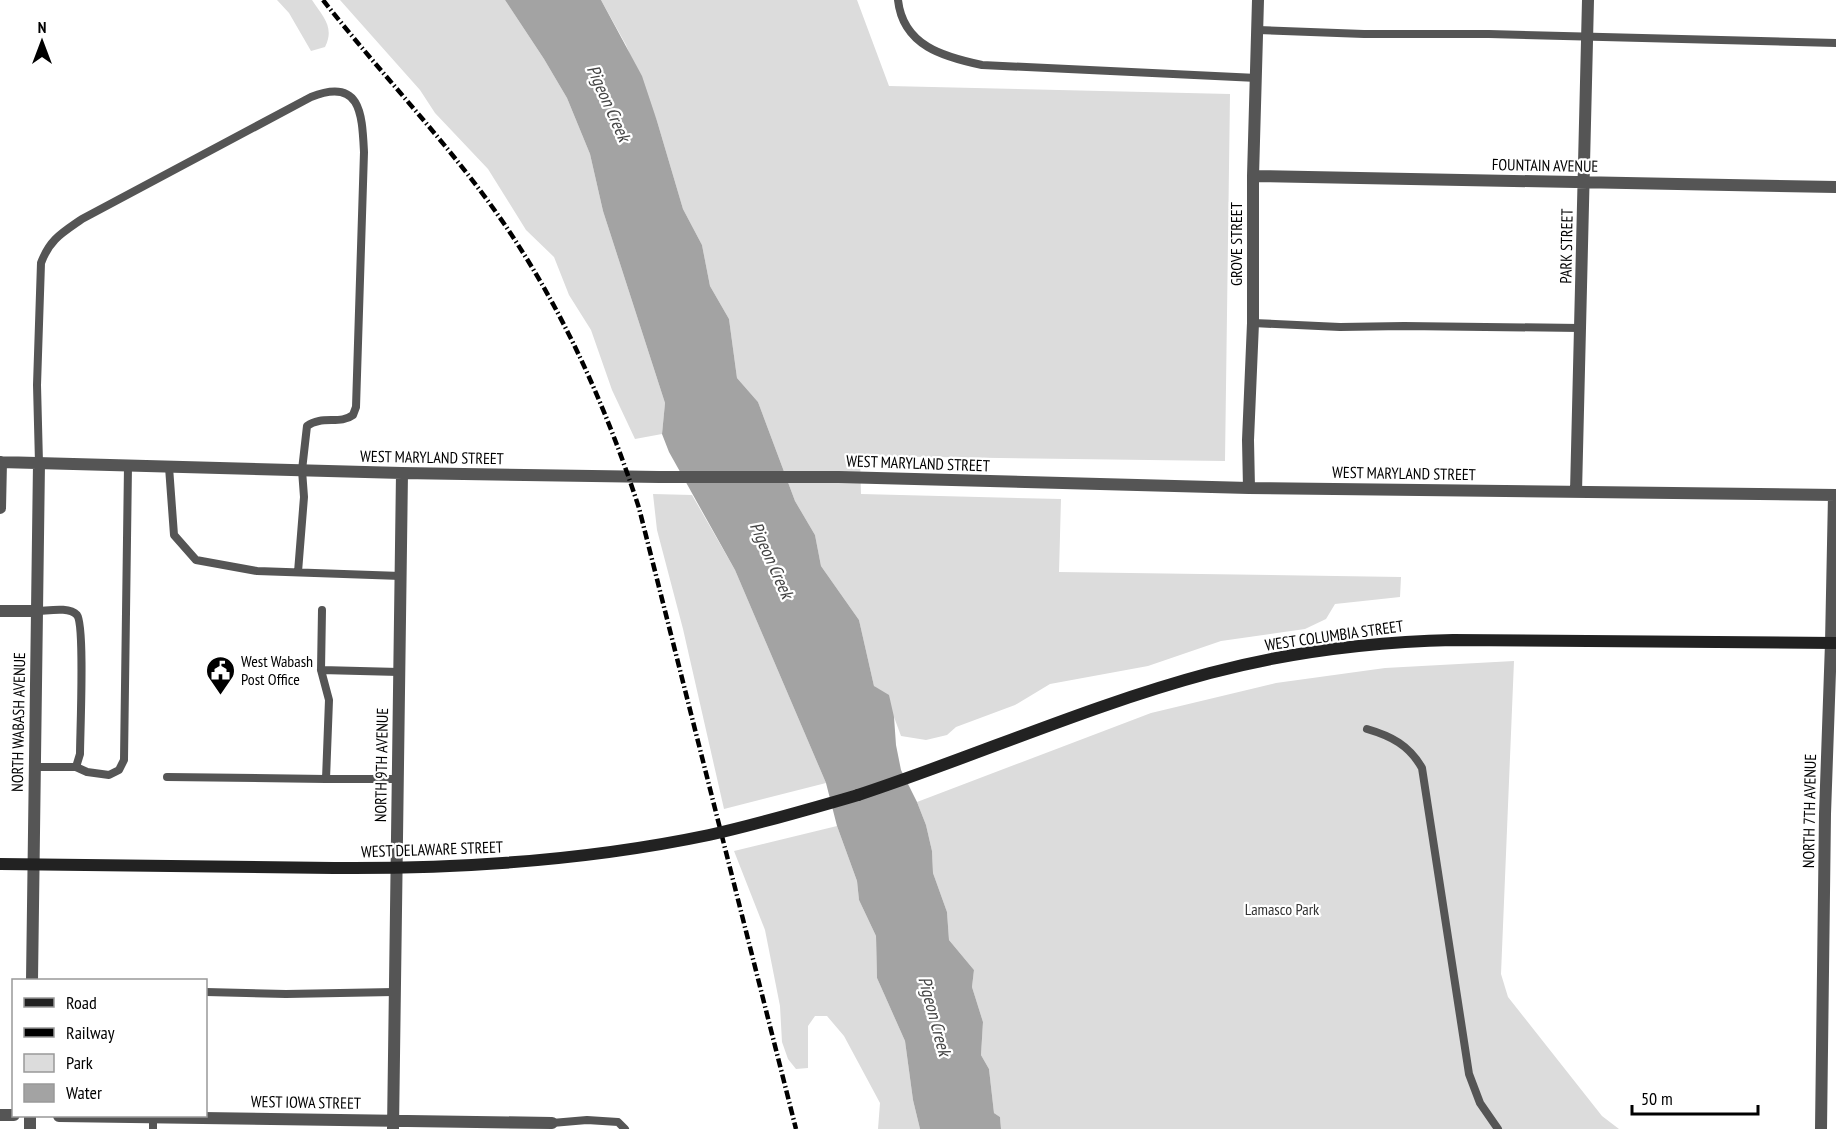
<svg xmlns="http://www.w3.org/2000/svg" width="1836" height="1129" font-family="'PT Sans Narrow',sans-serif">
  <rect width="100%" height="100%" fill="#fff"/>
  <path fill="#dcdcdc" d="M277 0H312C323 17 335 27 325 47L311 51 289 13Z
    M340 0H505L544 59 567 98 590 154 603 211 665 403 662 434 635 439 612 390 591 330 569 295 554 257 526 230 488 169 435 113 420 90Z
    M601 0H857L889 86 1230 94 1225 461 860 456 861 494 1061 499 1059 572 1401 577 1400 597 1335 604 1326 619 1305 629 1221 641 1148 666 1050 684 1015 705 956 727 947 735 926 740 901 736 894 717 874 686 859 620 821 566 815 535 795 501 758 402 737 378 729 319 710 286 702 245 683 209 657 121 626 45Z
    M653 494 692 495 735 570 826 783 724 809 683 629 657 530Z
    M1514 661 1501 974 1508 997 1602 1116 1619 1129H1001L1000 1117 994 1113 989 1069 981 1055 983 1022 972 987 974 970 949 940 947 912 933 873 932 851 926 825 917 802 1151 713 1276 683 1385 668Z
    M837 826 857 881 859 900 876 936 877 978 905 1041 913 1100 920 1129H878L880 1103 844 1036 827 1016H815L808 1026V1068L796 1069 788 1059 782 1042 780 1006 765 930 734 851Z"/>
  <path fill="#a3a3a3" d="M505 0H601L642 76 657 121 683 209 702 245 710 286 729 319 737 378 758 402 795 501 815 535 821 566 859 620 874 686 889 695 894 717 896 745 901 770 917 802 926 825 932 851 933 873 947 912 949 940 974 970 972 987 983 1022 981 1055 989 1069 994 1113 1000 1117 1001 1129H920L913 1100 905 1041 877 978 876 936 859 900 857 881 837 826 826 783 735 570 669 452 662 434 665 403 603 211 590 154 567 98 544 59Z"/>
  <g fill="none" stroke-linecap="round" stroke-linejoin="round">
    <path stroke="#555" stroke-width="8" d="M898 0C903 46 944 57 982 65L1257 78
      M1258 30 1364 34H1489L1836 43
      M1253 323 1340 327 1404 326 1580 328
      M39 463 37 385 41 263C50 239 62 233 82 219L311 97C361 77 362 114 364 152L356 407 353 415C340 425 322 415 307 426L302 470 304 497 298 572
      M169 467 174 535 196 560 257 571 401 576
      M322 610 321 670 399 672
      M36 611C47 611 69 606 77 615 85 625 80 734 80 754L76 767
      M321 670 329 700 326 779H398
      M1367 729C1391 736 1409 745 1422 768L1469 1074 1480 1103 1498 1129
      M34 767H76L87 772 109 775 119 770 124 760 128 466
      M167 777 326 779
      M206 992 286 994 394 992
      M552 1123 587 1120 618 1122 625 1129
      M153 1129V1117"/>
    <path stroke="#555" stroke-width="12" d="M1253 176 1836 187
      M0 462 402 473 659 477H839L1249 488 1836 495
      M1249 488 1248 440 1253 323V176L1258 0
      M1576 492 1588 0
      M0 508 1 462
      M0 611H36
      M32 980 39 463
      M0 1115H14
      M59 1116 552 1123
      M30 1129V1116
      M393 1129 402 473
      M1821 1129 1825 814 1831 643 1834 495"/>
    <path stroke="#222" stroke-width="12" d="M858 795C976 756 1090 705 1210 673 1289 652 1372 642 1453 640L1836 643
      M0 864 334 868"/>
    <path stroke="#000" stroke-width="4.5" stroke-dasharray="9 3 1.5 3" stroke-linecap="butt" d="M323 0C373 64 430 124 479 189 552 285 602 394 639 508L796 1129"/>
    <path stroke="#222" stroke-width="12" d="M334 868C460 869 585 861 709 835 759 824 809 809 858 795"/>
  </g>
  <defs>
    <symbol id="civic-pin" viewBox="-11 -11 22 30"><path d="M0 17L-7.5 6A9.5 9.5 0 1 1 7.5 6Z" fill="#000" stroke="#fff"/><path d="M-.6-6.5H3V-4.5H.6V-3L4-1V1h2V6H-6V1h2V-1L-.6-3ZM-1.2 2.5V6h2.4V2.5Z" fill="#fff"/></symbol>
  </defs>
  <g fill-rule="evenodd">
    <use href="#civic-pin" x="204" y="654" width="33" height="45"/>
  </g>
  <g text-anchor="middle" dominant-baseline="central" stroke-width="4.5" stroke-linejoin="round" paint-order="stroke">
    <g font-size="16" fill="#000" stroke="#fff">
      <text transform="translate(1545 165) rotate(1)">FOUNTAIN AVENUE</text>
      <text transform="translate(1236 244) rotate(-90)">GROVE STREET</text>
      <text transform="translate(1566 246) rotate(-89)">PARK STREET</text>
      <text transform="translate(432 457) rotate(1)">WEST MARYLAND STREET</text>
      <text transform="translate(918 463) rotate(2)">WEST MARYLAND STREET</text>
      <text transform="translate(1404 473) rotate(1)">WEST MARYLAND STREET</text>
      <text transform="translate(1334 635) rotate(-8)">WEST COLUMBIA STREET</text>
      <text transform="translate(18 722) rotate(-89)">NORTH WABASH AVENUE</text>
      <text transform="translate(381 765) rotate(-89)">NORTH 9TH AVENUE</text>
      <text transform="translate(1809 811) rotate(-89)">NORTH 7TH AVENUE</text>
      <text transform="translate(432 849) rotate(-2)">WEST DELAWARE STREET</text>
      <text transform="translate(306 1102) rotate(1)">WEST IOWA STREET</text>
    </g>
    <g font-size="16" fill="#000" stroke="#fff" text-anchor="start">
      <text x="241" y="661">West Wabash<tspan x="241" dy="18">Post Office</tspan></text>
    </g>
    <g font-size="16" fill="#333" stroke="#fff">
      <text x="1282" y="909">Lamasco Park</text>
    </g>
    <g font-size="18" font-style="italic" fill="#444" stroke="#fff">
      <text transform="translate(609 103) rotate(66)">Pigeon Creek</text>
      <text transform="translate(772 560) rotate(66)">Pigeon Creek</text>
      <text transform="translate(935 1016) rotate(75)">Pigeon Creek</text>
    </g>
  </g>
  <rect x="12" y="979" width="195" height="138" fill="#ffffff" stroke="#999999" stroke-width="1.5"/>
  <rect x="24" y="998" width="30" height="9" fill="#222222" stroke="#999999" stroke-width="1.5"/>
  <text x="66" y="1009" font-size="18" fill="#000000">Road</text>
  <rect x="24" y="1028" width="30" height="9" fill="#000000" stroke="#999999" stroke-width="1.5"/>
  <text x="66" y="1039" font-size="18" fill="#000000">Railway</text>
  <rect x="24" y="1054" width="30" height="18" fill="#dcdcdc" stroke="#999999" stroke-width="1.5"/>
  <text x="66" y="1069" font-size="18" fill="#000000">Park</text>
  <rect x="24" y="1084" width="30" height="18" fill="#a3a3a3" stroke="#999999" stroke-width="1.5"/>
  <text x="66" y="1099" font-size="18" fill="#000000">Water</text>
  <g transform="translate(42 42)" stroke="#ffffff" stroke-width="4.5" paint-order="stroke">
  <path d="M0-4.5L10 22L0 15L-10 22Z" fill="#000000"/>
  <text y="-9" font-size="16" font-weight="bold" text-anchor="middle" fill="#000000">N</text>
  </g>
  <path d="M1632 1105v9h126v-9" fill="none" stroke="#000000" stroke-width="3"/>
  <text x="1641" y="1105" font-size="18" fill="#000000" stroke="#ffffff" stroke-width="4.5" paint-order="stroke">50 m</text>
</svg>
